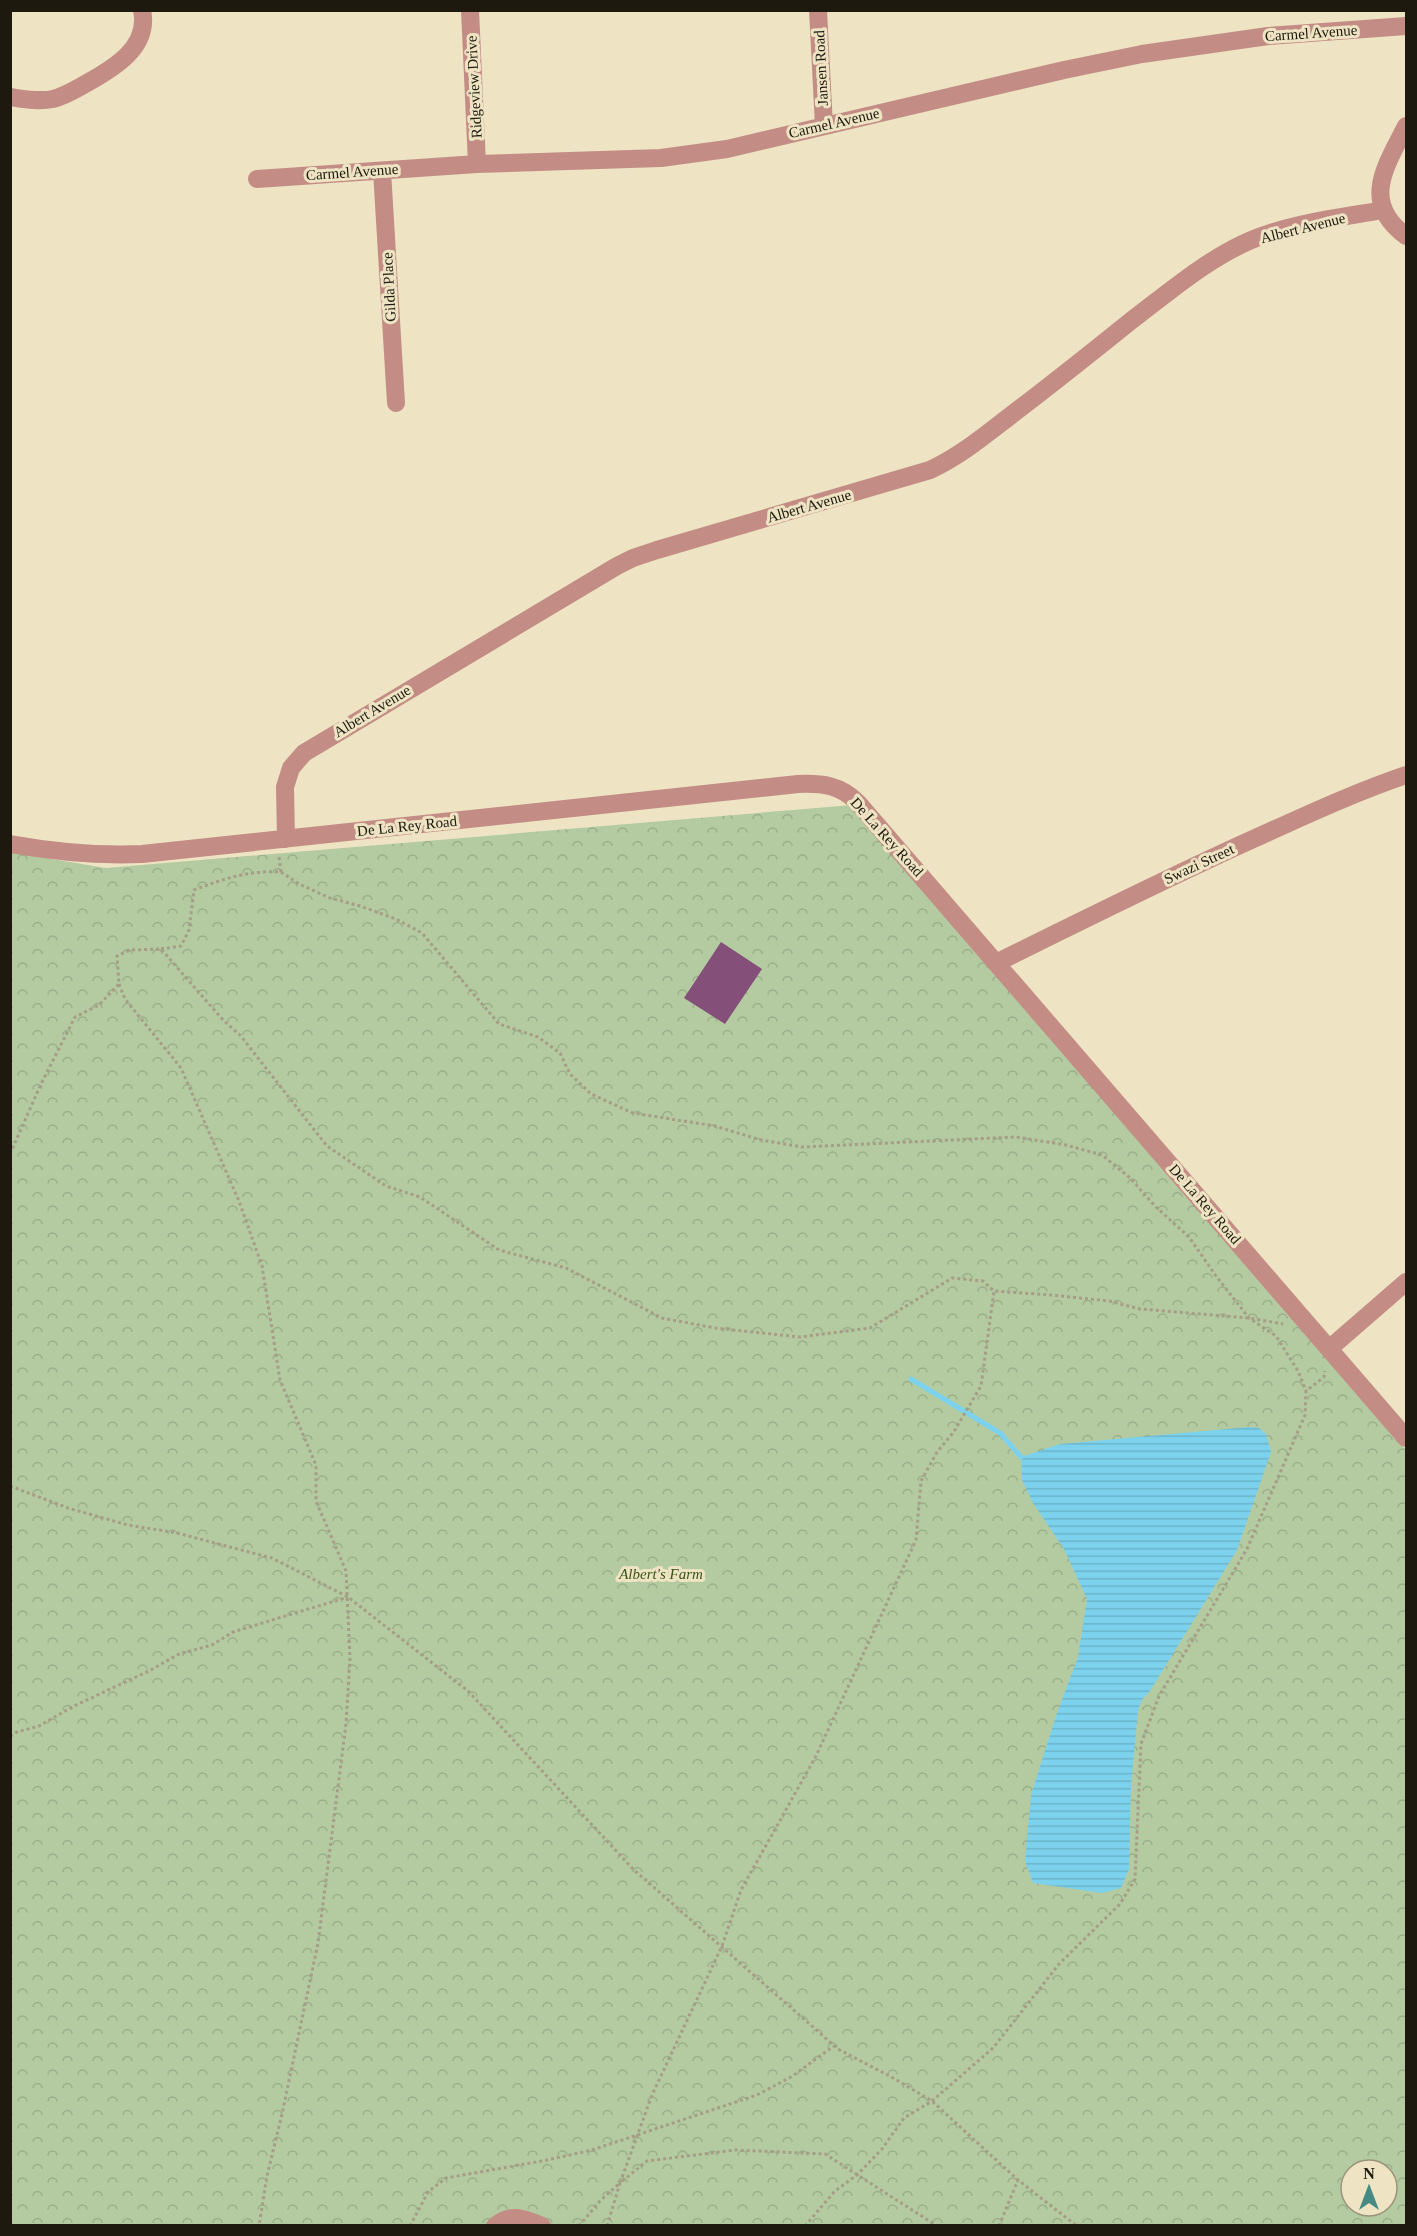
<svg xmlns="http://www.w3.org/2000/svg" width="1417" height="2236" font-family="'Times New Roman',serif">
  <defs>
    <pattern id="park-crowns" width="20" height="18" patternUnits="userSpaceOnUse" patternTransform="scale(1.5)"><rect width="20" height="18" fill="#b4cba2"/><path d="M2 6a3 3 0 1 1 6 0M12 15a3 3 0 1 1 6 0" fill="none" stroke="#9aae8a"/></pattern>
    <pattern id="water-rules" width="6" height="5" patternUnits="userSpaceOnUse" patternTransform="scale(1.5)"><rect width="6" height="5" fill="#7cd2ec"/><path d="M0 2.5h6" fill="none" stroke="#6bb4c9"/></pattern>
  </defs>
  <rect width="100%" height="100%" fill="#eee4c4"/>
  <path fill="url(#park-crowns)" fill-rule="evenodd" d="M852 805 1406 1450V2225H11L10 852 106 868ZM1351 2170H1387V2206H1351Z"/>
  <path fill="url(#water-rules)" d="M1249 1427 1259 1428 1266 1434 1271 1452 1237 1550 1150 1691 1142 1700 1138 1710 1131 1786 1129 1869 1121 1888 1102 1893 1033 1883 1025 1861 1031 1795 1057 1713 1078 1657 1087 1599 1064 1549 1033 1503 1022 1480 1021 1457 1060 1444Z"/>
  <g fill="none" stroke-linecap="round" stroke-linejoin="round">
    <path stroke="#7cd2ec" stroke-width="5" d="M911 1379 1000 1433 1021 1457"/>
  </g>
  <path fill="#84507a" d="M721 942 762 969 725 1024 684 998Z"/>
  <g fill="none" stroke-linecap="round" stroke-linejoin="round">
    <path stroke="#a59d85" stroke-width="3" stroke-dasharray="3 3" stroke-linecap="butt" d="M281 872 299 884 330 898 360 906 396 919 422 933 499 1024 538 1037 560 1053 570 1074 591 1094 633 1113 715 1126 761 1140 802 1147 1016 1137 1066 1145 1102 1155 1129 1177 1156 1207 1189 1237 1216 1276 1249 1318 1276 1336 1298 1371 1306 1391
      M161 949 181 946 189 930 194 890C223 879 249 870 281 872L279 857
      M119 984 125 999 181 1068 239 1201 262 1266 280 1380 316 1465V1501L346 1571 350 1658 346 1724 318 1943 282 2114 267 2176 259 2226
      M10 1154 41 1084 75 1017 99 1005 119 984 117 956 130 950 161 949 223 1020 240 1035 327 1146 386 1186 420 1197 499 1250 566 1268 662 1318 715 1328 800 1337 870 1328 952 1278 983 1281 994 1291 1051 1295 1109 1301 1140 1309 1249 1318 1283 1324
      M10 1486 68 1508 128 1525 177 1533 272 1558 348 1597 468 1691 633 1869 838 2049 895 2079 932 2101 1018 2180 1077 2226
      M10 1736 17 1732 39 1726 74 1706 149 1671 179 1654 212 1645 233 1632 348 1597
      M410 2226 428 2192 446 2178 547 2160 592 2150 757 2095 791 2077 834 2046
      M579 2226 600 2201 620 2183 652 2095 722 1946 741 1890 816 1756 916 1540 921 1481 937 1452 953 1433 981 1386 994 1291
      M607 2226 620 2183 647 2161 735 2150 825 2154 937 2226
      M805 2226 835 2191 857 2175 882 2149 904 2118 932 2101 993 2048 1059 1964 1120 1904 1135 1879 1141 1744 1159 1696 1247 1549 1305 1415 1306 1391 1324 1377 1325 1371
      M999 2226 1018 2180"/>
    <path stroke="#c38d85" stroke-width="18" d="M470 10 477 164
      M818 10 824 126
      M10 97C24 99 39 102 53 99 65 96 76 89 87 83 114 68 150 47 142 10
      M1406 126C1386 166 1360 202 1406 236
      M382 171 396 403
      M257 179 477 164 661 158 727 149 1064 70 1142 54 1268 36 1406 26
      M286 839 285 787 291 768 304 753 617 566 633 558 657 550 930 470C960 456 984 436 1010 416 1051 385 1091 353 1132 320 1169 292 1206 260 1249 241 1291 223 1338 218 1383 210
      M10 844C55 852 97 856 142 854L798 784C822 783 841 785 858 803L1406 1438
      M996 963C1081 921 1165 879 1251 840 1302 817 1353 793 1406 775
      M1330 1348 1406 1282
      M495 2226C511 2212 525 2219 542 2226"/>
  </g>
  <g text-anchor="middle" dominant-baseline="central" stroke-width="6" stroke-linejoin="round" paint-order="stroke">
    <g font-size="15" fill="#1d190e" stroke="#eee4c4">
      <text transform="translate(1311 33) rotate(-4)">Carmel Avenue</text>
      <text transform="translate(821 68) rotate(-93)">Jansen Road</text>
      <text transform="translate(474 87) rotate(-93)">Ridgeview Drive</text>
      <text transform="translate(834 123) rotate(-13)">Carmel Avenue</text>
      <text transform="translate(352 172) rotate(-4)">Carmel Avenue</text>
      <text transform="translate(1303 228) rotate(-14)">Albert Avenue</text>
      <text transform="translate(389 287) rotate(-93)">Gilda Place</text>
      <text transform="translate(809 506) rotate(-16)">Albert Avenue</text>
      <text transform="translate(372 711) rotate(-31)">Albert Avenue</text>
      <text transform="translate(407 826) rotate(-6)">De La Rey Road</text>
      <text transform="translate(887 837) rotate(48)">De La Rey Road</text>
      <text transform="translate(1199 864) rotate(-25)">Swazi Street</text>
      <text transform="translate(1205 1204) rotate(49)">De La Rey Road</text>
    </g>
    <g font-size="15" font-style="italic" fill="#365415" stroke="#eee4c4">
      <text x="661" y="1574">Albert's Farm</text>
    </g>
  </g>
  <rect width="1417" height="2236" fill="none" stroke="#1d190e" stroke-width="24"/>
  <g transform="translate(1369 2188)"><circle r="28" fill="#eee4c4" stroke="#9a937b" stroke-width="1.5"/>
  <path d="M0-4.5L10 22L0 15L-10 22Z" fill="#458b83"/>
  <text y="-9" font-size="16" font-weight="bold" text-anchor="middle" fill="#1d190e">N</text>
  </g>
</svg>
